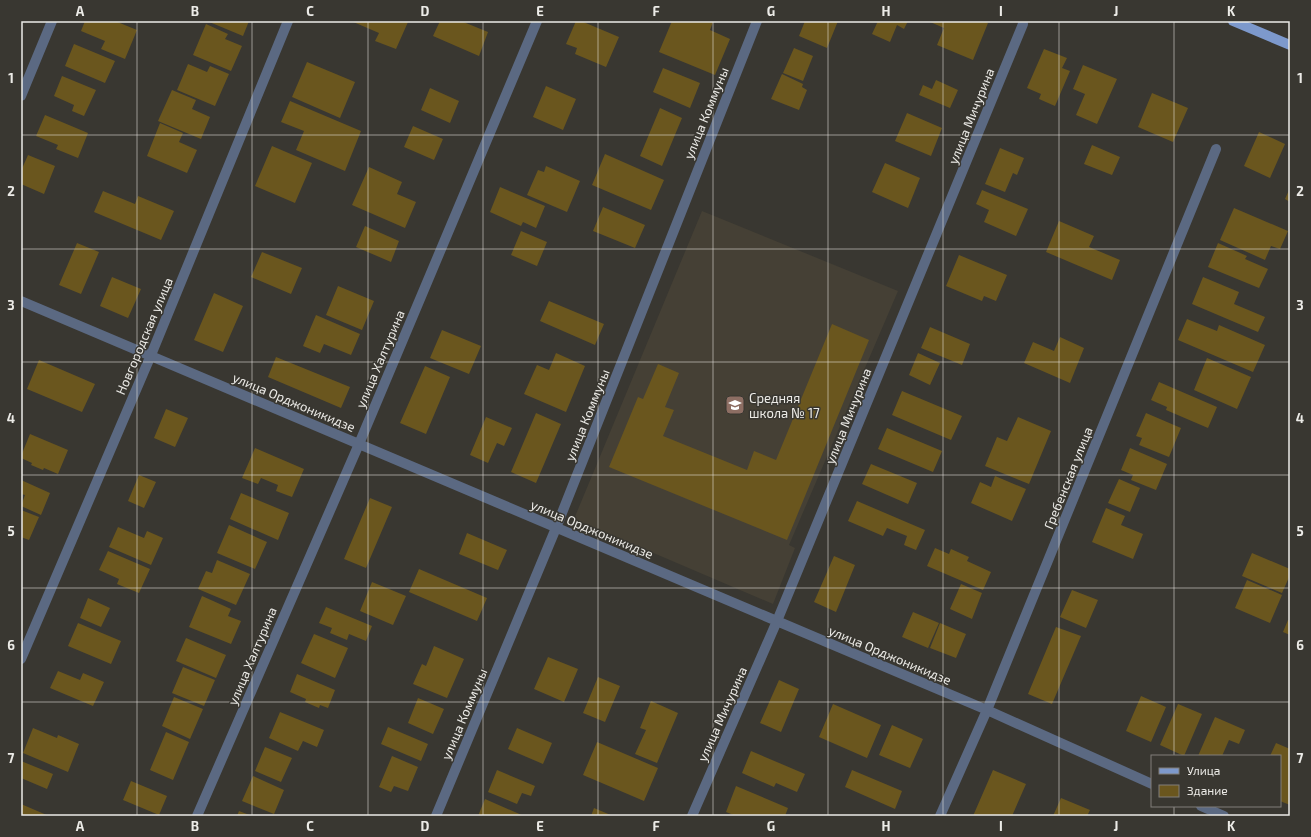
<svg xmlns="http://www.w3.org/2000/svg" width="1311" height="837" font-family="'Exo 2',sans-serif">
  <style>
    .built { fill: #454035 }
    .building { fill: #6a561e }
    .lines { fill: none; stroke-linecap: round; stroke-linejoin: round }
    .street { stroke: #5b6982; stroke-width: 10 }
    .primary { stroke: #7d99cc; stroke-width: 10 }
    .grid { fill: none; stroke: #ecebe7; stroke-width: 1; stroke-opacity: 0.55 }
    .labels { text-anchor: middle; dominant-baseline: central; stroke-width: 3; stroke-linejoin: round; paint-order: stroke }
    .street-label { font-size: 13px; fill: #ecebe7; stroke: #393731 }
    .poi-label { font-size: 13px; fill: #ecebe7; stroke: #393731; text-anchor: start }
    .neatline { fill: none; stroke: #ecebe7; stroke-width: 1.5 }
    .grid-label { font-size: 13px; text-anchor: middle; font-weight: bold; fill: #ecebe7 }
  </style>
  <rect width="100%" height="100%" fill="#393731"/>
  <path class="built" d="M 702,211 L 898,291 L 789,545 L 795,548 L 773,604 L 574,519 Z"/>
  <path class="building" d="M 85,21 L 115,21 L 137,30 L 125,59 L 101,49 L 105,41 L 81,31 Z
    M 207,21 L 249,21 L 243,36 Z
    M 351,21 L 405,21 L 408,22 L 396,49 L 375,41 L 379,33 Z
    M 440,21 L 461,21 L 488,32 L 479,56 L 433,36 Z
    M 576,21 L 581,21 L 619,37 L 606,67 L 575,54 L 577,48 L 566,44 Z
    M 672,21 L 710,21 L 713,22 L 710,30 L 730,39 L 715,75 L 659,52 Z
    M 805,21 L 838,21 L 827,48 L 799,36 Z
    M 878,21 L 908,21 L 904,29 L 897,25 L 890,42 L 872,34 Z
    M 928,21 L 984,21 L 988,23 L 973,60 L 937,45 L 944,28 Z
    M 206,24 L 228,34 L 225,39 L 242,46 L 231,71 L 193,55 Z
    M 74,44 L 115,61 L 105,83 L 65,66 Z
    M 794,48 L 813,56 L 803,81 L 783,73 Z
    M 1044,49 L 1067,58 L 1062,68 L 1070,71 L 1055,106 L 1039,99 L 1041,94 L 1027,88 Z
    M 307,62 L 355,82 L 340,118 L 292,97 Z
    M 188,64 L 207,72 L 210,66 L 229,74 L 215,106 L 177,90 Z
    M 1083,65 L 1117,79 L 1097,124 L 1076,115 L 1085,94 L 1073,89 Z
    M 663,68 L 700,83 L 690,108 L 653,92 Z
    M 782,74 L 803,84 L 802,87 L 807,90 L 799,110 L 771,99 Z
    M 62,76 L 96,90 L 84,116 L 72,111 L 74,105 L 54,96 Z
    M 936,80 L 958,90 L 950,108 L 919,95 L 923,85 L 932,89 Z
    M 546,86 L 576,99 L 563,130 L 533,117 Z
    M 430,88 L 459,101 L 450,123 L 421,110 Z
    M 172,90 L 196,100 L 192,109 L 210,117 L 201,139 L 158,121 Z
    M 1152,93 L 1188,108 L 1173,142 L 1138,127 Z
    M 290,101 L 361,131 L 345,171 L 296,150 L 304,131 L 281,122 Z
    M 660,108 L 682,118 L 662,166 L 640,156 Z
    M 907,113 L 942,128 L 931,156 L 895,141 Z
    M 45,115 L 88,133 L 78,158 L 56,149 L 58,145 L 36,136 Z
    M 160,123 L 183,133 L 179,142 L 197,150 L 187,173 L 147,156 Z
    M 413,126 L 443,139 L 434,160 L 404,147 Z
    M 1259,132 L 1285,144 L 1270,178 L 1244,166 Z
    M 1092,145 L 1120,157 L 1112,175 L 1084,164 Z
    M 272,146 L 312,163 L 295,203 L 255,186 Z
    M 1000,148 L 1024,158 L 1017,175 L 1013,173 L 1005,192 L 985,184 Z
    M 605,154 L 664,180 L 651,210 L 592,185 Z
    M 28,155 L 55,166 L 44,194 L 21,184 L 21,171 Z
    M 885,163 L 920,178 L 908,208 L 872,192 Z
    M 546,166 L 580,181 L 567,212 L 527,195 L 538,170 L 544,172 Z
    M 369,167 L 402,182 L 397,194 L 416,202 L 405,228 L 352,205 Z
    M 500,187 L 545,206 L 536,228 L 523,222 L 521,226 L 490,212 Z
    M 1290,188 L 1290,202 L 1285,199 Z
    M 982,190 L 1028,209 L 1016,236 L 984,222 L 989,210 L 976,204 Z
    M 103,191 L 135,204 L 138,196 L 174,211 L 161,240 L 94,212 Z
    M 603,207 L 645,225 L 635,248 L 593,231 Z
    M 1234,208 L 1288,231 L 1280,249 L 1271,246 L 1265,260 L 1220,240 Z
    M 1059,221 L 1094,236 L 1089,247 L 1120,260 L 1112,280 L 1046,252 Z
    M 365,226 L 399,241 L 391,262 L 356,247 Z
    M 521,231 L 547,242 L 537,266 L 511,255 Z
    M 77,243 L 99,252 L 81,294 L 59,285 Z
    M 1218,243 L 1247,256 L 1245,259 L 1268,269 L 1259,288 L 1208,267 Z
    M 262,252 L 302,268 L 291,294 L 251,277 Z
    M 959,255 L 1007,275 L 996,301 L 984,296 L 982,301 L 946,286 Z
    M 112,277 L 141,289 L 128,318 L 100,306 Z
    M 1203,277 L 1239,292 L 1234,304 L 1265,317 L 1258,332 L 1192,304 Z
    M 338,286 L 374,301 L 362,330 L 326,315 Z
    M 214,293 L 243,306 L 223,352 L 194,340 Z
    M 549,301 L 604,324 L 595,345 L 540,321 Z
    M 316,315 L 360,334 L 351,355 L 324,344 L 320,353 L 303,346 Z
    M 1187,319 L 1217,331 L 1219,325 L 1265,345 L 1253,372 L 1178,340 Z
    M 832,324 L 869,340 L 787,540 L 609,467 L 638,397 L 643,399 L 658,364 L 679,373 L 665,407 L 674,410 L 663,436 L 747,470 L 754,451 L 776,460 Z
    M 930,327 L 970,344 L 962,365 L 921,348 Z
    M 442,330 L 481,346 L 469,374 L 430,358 Z
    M 1060,337 L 1084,348 L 1070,383 L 1024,363 L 1033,342 L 1054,351 Z
    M 556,353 L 585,366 L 566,412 L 524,394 L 537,365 L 549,370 Z
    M 918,353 L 940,363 L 930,385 L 909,375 Z
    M 276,357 L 350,387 L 341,408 L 268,377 Z
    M 1207,358 L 1251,377 L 1237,409 L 1194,390 Z
    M 39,360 L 95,384 L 82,412 L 27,389 Z
    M 425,366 L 450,377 L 426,434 L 400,423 Z
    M 1159,382 L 1217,407 L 1208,428 L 1166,410 L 1167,407 L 1151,400 Z
    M 902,391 L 962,416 L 951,440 L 892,415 Z
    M 166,409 L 188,418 L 175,447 L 154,438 Z
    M 536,413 L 561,424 L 536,483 L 511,472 Z
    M 1146,413 L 1181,428 L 1169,457 L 1139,445 L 1142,438 L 1136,436 Z
    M 486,417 L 512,428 L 504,446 L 497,443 L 488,463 L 470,455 Z
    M 1018,417 L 1051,431 L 1029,484 L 985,466 L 997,437 L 1007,441 Z
    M 887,428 L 942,451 L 933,472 L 878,449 Z
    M 30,434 L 68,450 L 58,474 L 44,468 L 43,470 L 31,465 L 32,463 L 21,458 L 21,456 Z
    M 255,448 L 304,469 L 292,497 L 276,491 L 278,485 L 261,478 L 258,484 L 242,478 Z
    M 1130,448 L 1167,464 L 1156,490 L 1131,480 L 1133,475 L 1121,470 Z
    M 871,464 L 917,483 L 908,504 L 862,484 Z
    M 139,475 L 156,482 L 144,508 L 128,501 Z
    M 995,476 L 1026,489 L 1012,521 L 971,503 L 980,482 L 991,487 Z
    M 1119,479 L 1140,488 L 1130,512 L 1108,503 Z
    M 21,480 L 50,493 L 41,515 L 21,506 L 25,495 L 21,494 Z
    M 241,493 L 289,513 L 278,540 L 230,519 Z
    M 370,498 L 392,507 L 366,568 L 344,559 Z
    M 857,501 L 925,530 L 916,550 L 904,545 L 907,536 L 887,528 L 883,536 L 848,521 Z
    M 1106,508 L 1125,516 L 1121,525 L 1143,534 L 1133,559 L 1092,542 Z
    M 21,510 L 39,517 L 29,540 L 21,537 Z
    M 229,525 L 267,542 L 255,569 L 217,553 Z
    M 118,527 L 144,538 L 147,531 L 163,538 L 151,565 L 109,547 Z
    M 467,533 L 507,550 L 498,570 L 459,554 Z
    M 935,548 L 949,554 L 951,549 L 969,557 L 967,561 L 991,572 L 983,590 L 927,566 Z
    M 108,551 L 150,569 L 139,593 L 117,584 L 119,579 L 99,570 Z
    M 1252,553 L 1290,569 L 1290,575 L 1282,593 L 1242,576 Z
    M 834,556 L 855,565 L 836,612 L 814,602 Z
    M 217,560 L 250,574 L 236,605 L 198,589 L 206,571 L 212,573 Z
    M 419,569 L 487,598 L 477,621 L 409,592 Z
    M 1247,580 L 1282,595 L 1270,623 L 1235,608 Z
    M 372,582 L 406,596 L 393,625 L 360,611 Z
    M 961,584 L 982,593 L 972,619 L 950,609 Z
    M 1072,590 L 1098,600 L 1086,628 L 1060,617 Z
    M 202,596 L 231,609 L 228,616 L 241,621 L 231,644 L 189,627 Z
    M 88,598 L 110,608 L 101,627 L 80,618 Z
    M 326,607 L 372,626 L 366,641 L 349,634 L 347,640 L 330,633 L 332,628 L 319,623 Z
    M 913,612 L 939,623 L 928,648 L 902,637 Z
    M 1288,620 L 1290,620 L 1290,635 L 1283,632 Z
    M 78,623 L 121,641 L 111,664 L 68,646 Z
    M 940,623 L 966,634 L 956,658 L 930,648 Z
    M 1056,627 L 1081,636 L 1052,704 L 1028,694 Z
    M 314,634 L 348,648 L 335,678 L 301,663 Z
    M 186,638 L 226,655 L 216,678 L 176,661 Z
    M 434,646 L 464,659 L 447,698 L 413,684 L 422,664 L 426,666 Z
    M 548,657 L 578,669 L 564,702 L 534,689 Z
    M 183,667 L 215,680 L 204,706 L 172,693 Z
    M 58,671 L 80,680 L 83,673 L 104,682 L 93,706 L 50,688 Z
    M 297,674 L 335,690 L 328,708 L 320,705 L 319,708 L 305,702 L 306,699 L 290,692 Z
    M 598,677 L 620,686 L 605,722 L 583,713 Z
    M 779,680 L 799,689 L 781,732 L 760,723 Z
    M 1141,696 L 1166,707 L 1151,742 L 1126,731 Z
    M 174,697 L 203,709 L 190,739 L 162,726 Z
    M 418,698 L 444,709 L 433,734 L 408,723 Z
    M 651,701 L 678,713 L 657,763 L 635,754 L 646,730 L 640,728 Z
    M 833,704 L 881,725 L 867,758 L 819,737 Z
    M 1178,704 L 1202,714 L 1184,756 L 1160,745 Z
    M 280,712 L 324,730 L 317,747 L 303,741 L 298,751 L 269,738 Z
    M 1215,717 L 1245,730 L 1239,744 L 1229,740 L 1222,756 L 1198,756 Z
    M 892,725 L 923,739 L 910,768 L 879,755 Z
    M 388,727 L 428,744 L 421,761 L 381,744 Z
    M 33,728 L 57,738 L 58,735 L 79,744 L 68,772 L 23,753 Z
    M 517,728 L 552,743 L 543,764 L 508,749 Z
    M 166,732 L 189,742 L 173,780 L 150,770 Z
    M 597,742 L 658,768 L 644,801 L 583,775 Z
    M 1276,743 L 1290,749 L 1290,805 L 1280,801 L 1280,756 L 1270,756 Z
    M 265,747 L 292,758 L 281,782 L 255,771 Z
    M 751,751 L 805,774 L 797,792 L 776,783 L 774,787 L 742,773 Z
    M 392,756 L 418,767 L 408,791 L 394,786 L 391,792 L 379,787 Z
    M 21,761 L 53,774 L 47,789 L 21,778 Z
    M 497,770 L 535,786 L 531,796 L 522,793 L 517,804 L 488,792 Z
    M 852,770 L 902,791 L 895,809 L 845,787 Z
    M 993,770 L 1026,784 L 1012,816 L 973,816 Z
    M 253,776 L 284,790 L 274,814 L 242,801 Z
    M 131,781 L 167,796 L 159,815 L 123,800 Z
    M 736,786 L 788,808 L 785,816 L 736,816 L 726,812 Z
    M 1061,798 L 1090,810 L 1087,816 L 1053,816 Z
    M 485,799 L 524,816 L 478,816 Z
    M 21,804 L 49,816 L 21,816 Z
    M 594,808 L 613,816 L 591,816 Z
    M 239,811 L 252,816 L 237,816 Z"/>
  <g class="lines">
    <path class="street" d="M 21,96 L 52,21
      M 21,301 L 987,710 L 1152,784
      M 21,659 L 151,355 L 288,21
      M 1201,806 L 1224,816
      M 197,816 L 359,444 L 537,21
      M 436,816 L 556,528 L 757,21
      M 692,816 L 777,621 L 1023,24
      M 940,816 L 987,710 L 1216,149"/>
    <path class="primary" d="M 1233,21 L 1290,45"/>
  </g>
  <path class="grid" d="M 137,21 L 137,816M 252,21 L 252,816M 368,21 L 368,816M 483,21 L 483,816M 598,21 L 598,816M 713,21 L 713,816M 828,21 L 828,816M 943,21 L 943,816M 1059,21 L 1059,816M 1174,21 L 1174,756M 21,135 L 1290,135M 21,249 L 1290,249M 21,362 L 1290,362M 21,475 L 1290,475M 21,588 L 1290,588M 21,702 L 1290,702M 1174,806 L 1174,816"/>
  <defs>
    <g id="school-square" transform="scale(1)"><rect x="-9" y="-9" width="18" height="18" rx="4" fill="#8d6e63" stroke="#393731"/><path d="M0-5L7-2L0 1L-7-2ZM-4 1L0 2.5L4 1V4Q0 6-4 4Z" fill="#fff"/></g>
  </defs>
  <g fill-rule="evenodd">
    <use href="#school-square" x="735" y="405"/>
  </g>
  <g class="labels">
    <g class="street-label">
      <text transform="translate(706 113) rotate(-68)">улица Коммуны</text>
      <text transform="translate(971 116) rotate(-68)">улица Мичурина</text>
      <text transform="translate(144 336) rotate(-67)">Новгородская улица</text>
      <text transform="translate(380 359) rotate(-67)">улица Халтурина</text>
      <text transform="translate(294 402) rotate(23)">улица Орджоникидзе</text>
      <text transform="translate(587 415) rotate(-68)">улица Коммуны</text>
      <text transform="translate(848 416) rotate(-68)">улица Мичурина</text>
      <text transform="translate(1068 478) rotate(-68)">Гребенская улица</text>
      <text transform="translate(592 529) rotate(23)">улица Орджоникидзе</text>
      <text transform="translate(890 655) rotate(23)">улица Орджоникидзе</text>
      <text transform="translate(252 656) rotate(-67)">улица Халтурина</text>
      <text transform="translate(464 714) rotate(-67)">улица Коммуны</text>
      <text transform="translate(722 714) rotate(-66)">улица Мичурина</text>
    </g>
    <g class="poi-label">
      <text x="749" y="398">Средняя<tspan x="749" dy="15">школа № 17</tspan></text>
    </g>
  </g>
  <rect width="1311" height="837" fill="none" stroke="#393731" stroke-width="44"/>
  <rect x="1151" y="755" width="130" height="52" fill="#393731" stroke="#817f7a"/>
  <rect x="1159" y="768" width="20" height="6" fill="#7d99cc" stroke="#817f7a"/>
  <text x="1187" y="775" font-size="12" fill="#ecebe7">Улица</text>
  <rect x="1159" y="785" width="20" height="12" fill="#6a561e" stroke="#817f7a"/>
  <text x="1187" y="795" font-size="12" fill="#ecebe7">Здание</text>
  <rect x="22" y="22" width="1267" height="793" class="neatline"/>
  <g class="grid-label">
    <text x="80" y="16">A</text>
    <text x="195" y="16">B</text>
    <text x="310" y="16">C</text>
    <text x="425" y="16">D</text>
    <text x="540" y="16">E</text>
    <text x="656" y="16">F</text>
    <text x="771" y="16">G</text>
    <text x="886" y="16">H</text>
    <text x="1001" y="16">I</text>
    <text x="1116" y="16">J</text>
    <text x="1231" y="16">K</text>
    <text x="11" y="83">1</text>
    <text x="1300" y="83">1</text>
    <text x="11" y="196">2</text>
    <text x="1300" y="196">2</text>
    <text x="11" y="310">3</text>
    <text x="1300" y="310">3</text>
    <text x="11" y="423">4</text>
    <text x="1300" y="423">4</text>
    <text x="11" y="536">5</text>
    <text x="1300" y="536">5</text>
    <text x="11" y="650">6</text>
    <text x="1300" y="650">6</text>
    <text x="11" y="763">7</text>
    <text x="1300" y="763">7</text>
    <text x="80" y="831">A</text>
    <text x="195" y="831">B</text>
    <text x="310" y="831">C</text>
    <text x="425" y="831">D</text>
    <text x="540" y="831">E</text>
    <text x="656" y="831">F</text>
    <text x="771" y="831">G</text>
    <text x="886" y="831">H</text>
    <text x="1001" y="831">I</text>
    <text x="1116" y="831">J</text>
    <text x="1231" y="831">K</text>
  </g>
</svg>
